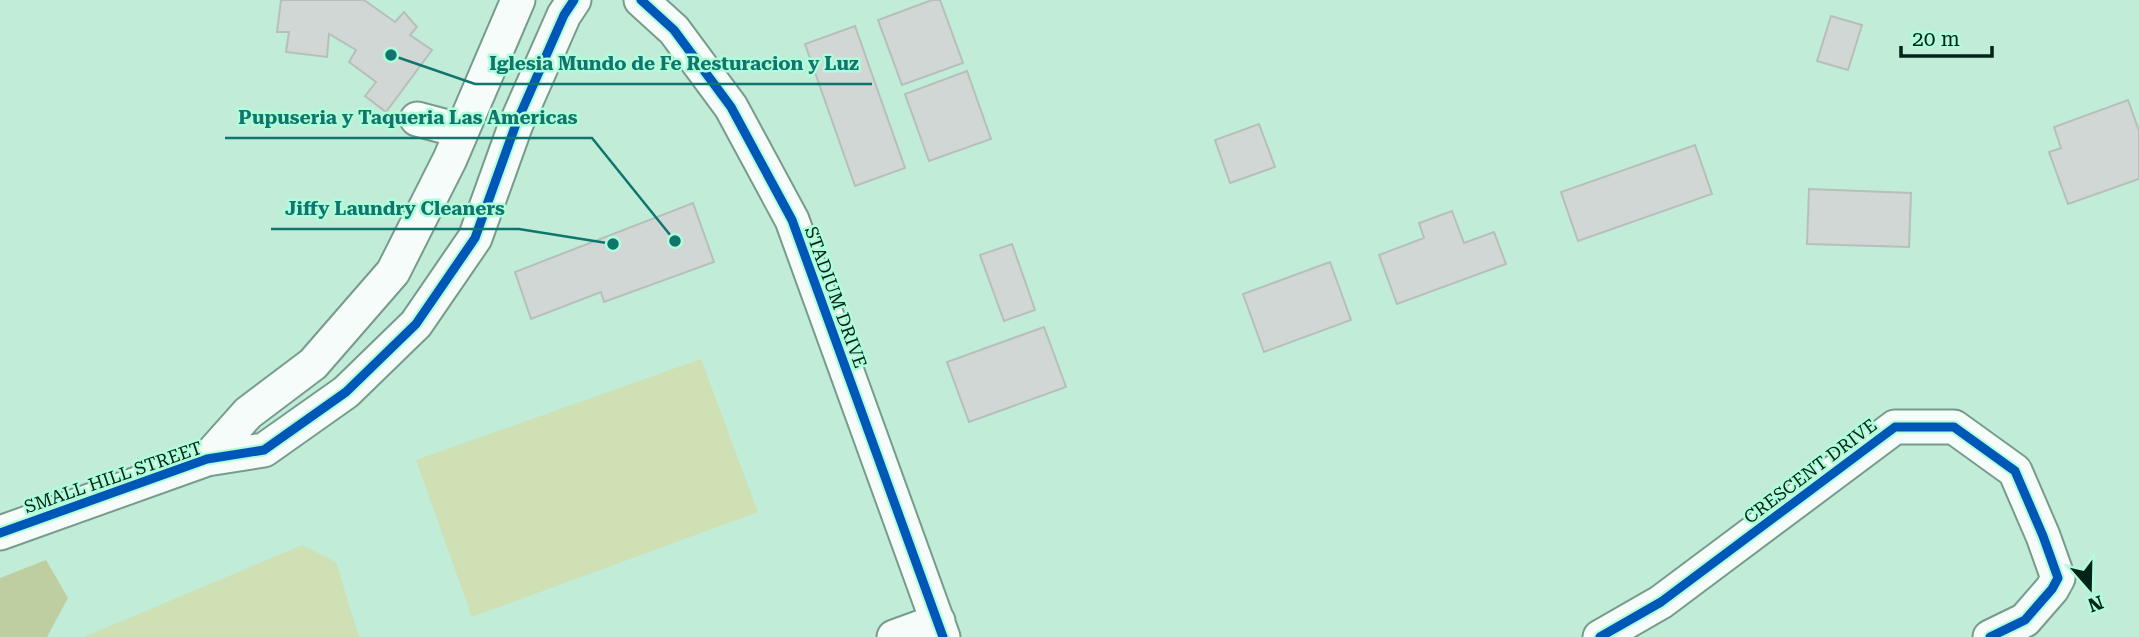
<svg xmlns="http://www.w3.org/2000/svg" width="2139" height="637" font-family="'Roboto Serif',serif">
  <style>
    .green { fill: #cfe0b5 }
    .forest { fill: #becea0 }
    .building { fill: #d0d7d5; stroke: #b7bfbd; stroke-width: 2 }
    .lines { fill: none; stroke-linecap: round; stroke-linejoin: round }
    .minor-casing { stroke: #779b8c; stroke-width: 37 }
    .minor { stroke: #f6fcf9; stroke-width: 33 }
    .cycleway-casing { stroke: #affdd9; stroke-width: 13 }
    .cycleway { stroke: #0057b8; stroke-width: 9 }
    .labels { text-anchor: middle; dominant-baseline: central; stroke-width: 5; stroke-linejoin: round; paint-order: stroke }
    .street-label { font-size: 18px; fill: #022317; stroke: #affdd9 }
    .leader { fill: none; stroke: #0f766e; stroke-width: 2.5 }
    .callout-dot { fill: #0f766e; stroke: #affdd9; stroke-width: 2.5 }
    .callout-label { font-size: 19px; text-anchor: middle; font-weight: bold; fill: #0f766e; stroke: #affdd9; stroke-width: 5; stroke-linejoin: round; paint-order: stroke }
  </style>
  <rect width="100%" height="100%" fill="#c0ecd8"/>
  <path class="green" d="M 701,359 L 758,512 L 472,617 L 416,460 Z
    M 302,545 L 336,562 L 359,637 L 84,637 Z"/>
  <path class="forest" d="M 46,560 L 68,598 L 47,637 L 0,637 L 0,578 Z"/>
  <path class="building" d="M 281,0 L 364,0 L 395,22 L 404,12 L 417,27 L 410,35 L 432,50 L 386,112 L 365,96 L 376,82 L 349,62 L 356,50 L 329,34 L 327,57 L 286,52 L 289,32 L 277,32 Z
    M 932,0 L 940,0 L 963,63 L 902,85 L 878,20 Z
    M 1831,16 L 1862,25 L 1848,70 L 1817,61 Z
    M 855,26 L 905,168 L 855,186 L 805,44 Z
    M 967,71 L 991,139 L 929,161 L 905,94 Z
    M 2128,100 L 2139,131 L 2139,179 L 2068,204 L 2049,152 L 2061,148 L 2054,127 Z
    M 1259,124 L 1275,167 L 1230,183 L 1215,140 Z
    M 1695,145 L 1712,194 L 1578,241 L 1561,192 Z
    M 1809,189 L 1911,193 L 1909,247 L 1807,244 Z
    M 693,203 L 714,262 L 604,302 L 601,292 L 531,319 L 515,272 Z
    M 1452,211 L 1464,243 L 1494,232 L 1506,264 L 1397,304 L 1379,255 L 1424,238 L 1419,223 Z
    M 1012,244 L 1035,310 L 1004,321 L 980,255 Z
    M 1330,262 L 1351,320 L 1264,352 L 1243,294 Z
    M 1044,327 L 1066,387 L 969,422 L 947,362 Z"/>
  <g class="lines">
    <g class="minor-casing">
      <path id="minor" d="M 641,0 L 674,30 L 731,107 L 792,220 L 943,637
        M 417,119 L 462,131
        M 207,459 L 248,413 L 313,364 L 393,272 L 450,159 L 518,0
        M 0,533 L 207,459 L 264,450 L 346,392 L 416,324 L 475,238 L 516,124 L 564,15 L 574,0
        M 894,637 L 938,621
        M 1600,637 L 1661,602 L 1895,427 L 1954,427 L 2015,471 L 2043,536 L 2058,578 L 2052,589 L 2025,620 L 1990,637"/>
    </g>
    <use href="#minor" class="minor"/>
    <g class="cycleway-casing">
      <path id="cycleway" d="M 641,0 L 674,30 L 731,107 L 792,220 L 943,637
        M 0,533 L 207,459 L 264,450 L 346,392 L 416,324 L 475,238 L 516,124 L 564,15 L 574,0
        M 1600,637 L 1661,602 L 1895,427 L 1954,427 L 2015,471 L 2043,536 L 2058,578 L 2052,589 L 2025,620 L 1990,637"/>
    </g>
    <use href="#cycleway" class="cycleway"/>
  </g>
  <g class="labels">
    <g class="street-label">
      <text transform="translate(836 297) rotate(70)">STADIUM DRIVE</text>
      <text transform="translate(1810 471) rotate(-37)">CRESCENT DRIVE</text>
      <text transform="translate(113 477) rotate(-19)">SMALL HILL STREET</text>
    </g>
  </g>
  <path class="leader" d="M391 55L475 84H872M675 241L592 138H225M613 244L519 229H271"/>
  <g class="callout-dot">
    <circle cx="391" cy="55" r="7"/>
    <circle cx="675" cy="241" r="7"/>
    <circle cx="613" cy="244" r="7"/>
  </g>
  <g class="callout-label">
    <text x="674" y="70">Iglesia Mundo de Fe Resturacion y Luz</text>
    <text x="408" y="124">Pupuseria y Taqueria Las Americas</text>
    <text x="395" y="215">Jiffy Laundry Cleaners</text>
  </g>
  <g transform="translate(2090 588) rotate(160)" stroke="#affdd9" stroke-width="5" paint-order="stroke">
  <path d="M0-5L12 26L0 18L-12 26Z" fill="#022317"/>
  <text y="-10" font-size="19" font-weight="bold" text-anchor="middle" fill="#022317">N</text>
  </g>
  <path d="M1901 46v10h91v-10" fill="none" stroke="#022317" stroke-width="3.5"/>
  <text x="1912" y="46" font-size="21" fill="#022317" stroke="#affdd9" stroke-width="5" paint-order="stroke">20 m</text>
</svg>
